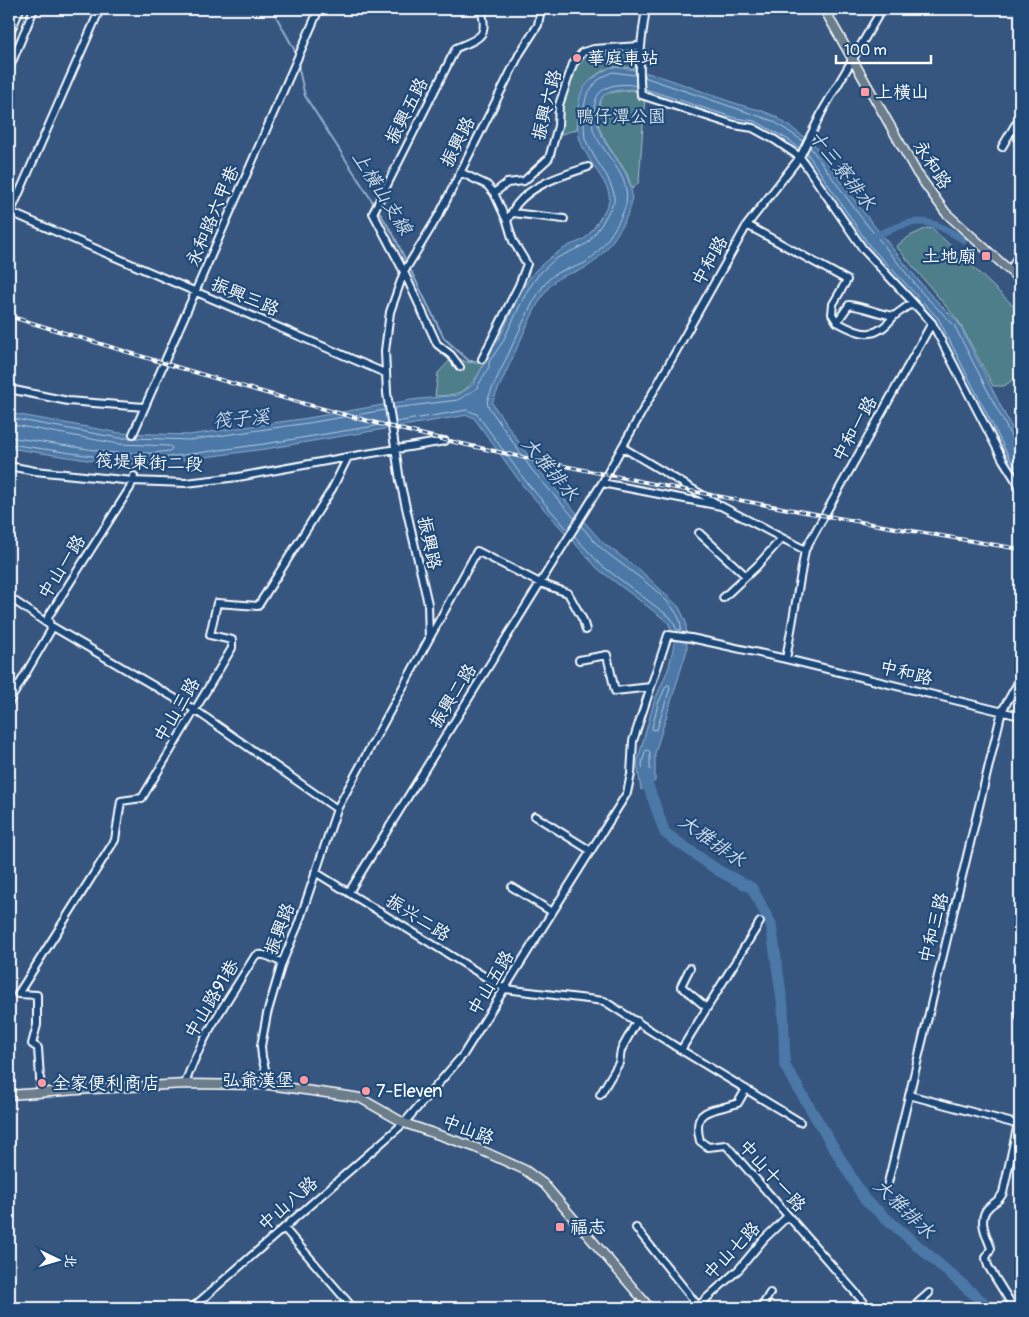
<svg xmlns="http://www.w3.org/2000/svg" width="1029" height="1317" font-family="Pangolin,'LXGW WenKai TC',sans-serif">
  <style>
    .green { fill: #4d7e8a; stroke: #a6bec4 }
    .water { fill: #4c78a7; stroke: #94aeca }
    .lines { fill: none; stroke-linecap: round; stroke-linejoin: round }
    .shore { stroke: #b7c9dc; stroke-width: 1 }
    .stream { stroke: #94aeca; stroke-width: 2 }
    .canal { stroke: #4c78a7; stroke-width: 7 }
    .river { stroke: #4c78a7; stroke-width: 11 }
    .minor-casing { stroke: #fff; stroke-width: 10 }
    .major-casing { stroke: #fff; stroke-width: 11 }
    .minor { stroke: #1f4a7a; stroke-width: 6 }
    .major { stroke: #6c7d8b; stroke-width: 8 }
    .rail-casing { stroke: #fff; stroke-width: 4 }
    .rail { stroke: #1f4a7a; stroke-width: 2; stroke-dasharray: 5.5; stroke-linecap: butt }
    .poi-dot { fill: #ff9aa2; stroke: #1f4a7a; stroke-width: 2 }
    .labels { text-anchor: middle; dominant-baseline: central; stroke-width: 4.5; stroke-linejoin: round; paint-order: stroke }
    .poi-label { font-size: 18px; fill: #fff; stroke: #1f4a7a; text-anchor: start }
    .street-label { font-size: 18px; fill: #fff; stroke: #1f4a7a }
    .park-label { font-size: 18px; fill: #d2dfe2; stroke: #1f4a7a }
    .water-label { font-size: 19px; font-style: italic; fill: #d2dde9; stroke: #1f4a7a }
  </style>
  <rect width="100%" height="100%" fill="#365680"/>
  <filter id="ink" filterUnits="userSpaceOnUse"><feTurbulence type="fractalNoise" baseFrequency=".02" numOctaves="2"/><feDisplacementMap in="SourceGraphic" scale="10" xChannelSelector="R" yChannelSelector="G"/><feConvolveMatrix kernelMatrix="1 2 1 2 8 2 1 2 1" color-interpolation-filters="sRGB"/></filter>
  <g filter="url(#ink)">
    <path class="green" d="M 639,46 L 638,70 C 619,64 603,66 590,81 L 607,93 L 631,90 L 637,92 L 637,94 L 645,97 L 639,182 L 632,189 C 630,184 629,179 627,174 C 614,150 585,126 603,96 L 588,84 C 577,96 578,113 577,129 L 556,136 L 560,113 L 573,65 L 583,52 Z
      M 927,228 L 933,229 L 1020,312 L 1020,375 L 1004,386 L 993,386 L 959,322 L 896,246 L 910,236 Z
      M 454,356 L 466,362 L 484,364 C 472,388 463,396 435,396 L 438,373 Z"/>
    <path class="water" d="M 611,67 C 663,70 710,99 760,110 L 775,116 L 814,144 L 864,213 L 927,291 L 958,322 L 1020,444 L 1020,480 L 1005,459 L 934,321 L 865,248 L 787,145 L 734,122 L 631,89 C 620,90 611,90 602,97 C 598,106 595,121 599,130 C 609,156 637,175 631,205 C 627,223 602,260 585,268 C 571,275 560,273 549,287 C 537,302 530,320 522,337 C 512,359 502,381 492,403 L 536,467 L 603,543 L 640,570 L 679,607 L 686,622 L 687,650 L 655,753 L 655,781 L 641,790 L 637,763 L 654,702 L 669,667 L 675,639 L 668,622 L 598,569 L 523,486 L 474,418 L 468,415 L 265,449 L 153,464 L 113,464 L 9,448 L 9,413 L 120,433 L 189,435 L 308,418 L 411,400 L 458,395 L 473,385 L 484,364 L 482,361 C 508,336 512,296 536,270 C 546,260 557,252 570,245 C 574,243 580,242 584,239 C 591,234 606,210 609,201 C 612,189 596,171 590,160 C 587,154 582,147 580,140 C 576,128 577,102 582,91 C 588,80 600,73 611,67 Z"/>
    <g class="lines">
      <path class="shore" d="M 644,77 L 773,121 L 803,141
        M 645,89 L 735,118 L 755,121 L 789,140 L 799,148
        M 810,147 L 860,216 L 923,294 L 954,325 L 1014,442 L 1020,445
        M 807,153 L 869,245 L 938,318 L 1009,457 L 1020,472
        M 394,408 L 458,400 L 476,389 L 489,367 L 489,362 L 502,343 L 527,291 L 539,274 L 555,259 L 588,243 L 601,225 L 614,202 L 614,193 L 607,176 L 595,158 L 585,139 L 583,111 L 587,94 L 598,80 L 612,72 L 635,75
        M 9,418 L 119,438 L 133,438
        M 396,422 L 467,410 L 477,414 L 527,483 L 568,530
        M 9,424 L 119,444 L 170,446 L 172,448 L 170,451 L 152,453 L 114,453 L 9,437
        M 134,438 L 190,440 L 308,423 L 385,410
        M 9,444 L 113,459 L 153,459 L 264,444 L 387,424
        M 575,519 L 532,470 L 488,406 L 487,401 C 494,383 504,364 512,346 C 522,326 530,304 544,285 C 557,268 566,271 583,264 C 598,257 623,220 626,203 C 631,176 604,155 594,132 C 591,125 593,116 594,109 C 595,101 596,95 603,90 C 611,84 627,83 636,86
        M 574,536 L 601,565 L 671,618 L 677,630 L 681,630 C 685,602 617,564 599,546 C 592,540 587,532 581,526
        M 669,685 L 670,688 L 657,729 L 653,730 L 652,728 L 658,704 L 666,686 Z
        M 648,750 L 650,752 L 650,778 L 647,780 L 644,779 L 642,764 L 645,752 Z"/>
      <path class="stream" d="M 272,9 L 294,49 L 296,56
        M 298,65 L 305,96 L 374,204
        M 377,208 L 394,236 L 407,263
        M 409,267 L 444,338 L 469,361 L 481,361"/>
      <path class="canal" d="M 872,237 C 916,219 922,214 964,240"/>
      <path class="river" d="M 646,773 L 645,777 L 665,833 L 719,871 L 752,888 L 771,924 L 783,1007 L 785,1066 L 865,1200 L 985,1304 L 988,1308"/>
      <g class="minor-casing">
        <path id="minor" d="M 646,9 C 641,40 638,64 641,95 L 734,125 L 753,128 L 775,140 L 800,157 L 863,249 L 932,323 L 1003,460 L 1020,487
          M 9,35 L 20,9
          M 9,69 L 34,9
          M 1002,147 L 1015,125 L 1020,120
          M 460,172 L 487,185 L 494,193 L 507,221 L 513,241 L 527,264 L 519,285 L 482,359
          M 494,193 L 507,183 L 524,181 L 549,158 L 558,126 L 559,105 L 573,64 L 583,52 L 594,49 L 640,46
          M 10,212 L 385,373
          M 513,213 L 564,219
          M 9,216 L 100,9
          M 507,221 C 510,216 513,209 517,204 C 534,183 564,175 588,167
          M 747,225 L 847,280 L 833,304 L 832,314 L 837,322 L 849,305 C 865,307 879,314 894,316 L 909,305 L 916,306
          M 1010,271 L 1020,252
          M 837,322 C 862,336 876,340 894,316
          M 460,367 L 451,355 L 437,344 L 404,272 L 373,213 L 456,48 C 480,38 489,37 481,9
          M 9,389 L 68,401 L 144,407
          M 133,434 L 319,9
          M 622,447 L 716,503
          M 9,466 L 35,471 L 133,481 L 186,483 L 238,477 L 348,457
          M 602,483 L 721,506 L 805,550
          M 699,533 L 746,576
          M 9,597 L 48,624 L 195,710 L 337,809
          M 723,598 L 757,566 L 782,538
          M 429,639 L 477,551 L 540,583 L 568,593 L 583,620 L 586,630
          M 786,659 L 805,550 L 932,323
          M 579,660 L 607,655 L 615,691 L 651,687
          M 9,702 L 51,630 L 48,617 L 130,488 L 134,476
          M 535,816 L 591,851
          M 315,872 L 505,989 L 604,1001 L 681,1050 L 800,1122
          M 512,887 L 552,912
          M 349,892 L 602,483 L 747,225 L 800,157 L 823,110 L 882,9
          M 690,968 L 681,986 L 707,1008
          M 1020,1016 L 1020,1018
          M 681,1050 L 760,922
          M 185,1084 C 200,1038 230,997 255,956 C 264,952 274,959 282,963
          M 269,1085 L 262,1057 L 261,1046 L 267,1014 L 282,963 L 298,925 L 337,809 L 429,639 L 428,604 L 400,481 L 387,393 L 385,351 L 390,312 L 404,272 L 440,213 L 520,53 L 538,25 L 541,9
          M 746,1089 L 738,1103 C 713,1112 691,1106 700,1141 L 708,1147 L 726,1145 L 869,1308
          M 41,1093 L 38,1048 L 32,1044 L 37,1025 L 37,995 L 18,994 L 115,840 L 121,801 L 142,798 L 232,648 L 232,640 L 210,635 L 217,603 L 258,606 L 332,489 L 348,457 L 445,441
          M 600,1095 L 619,1063 L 621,1050 L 637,1021
          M 909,1095 L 1020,1125
          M 887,1187 L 1002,711 L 1020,679
          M 284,1228 L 353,1308
          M 636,1228 L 699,1307
          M 698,1306 L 739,1269 L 764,1239 L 788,1216
          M 192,1308 L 404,1123 L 463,1055 L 627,793 L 631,774 L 633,741 L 668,635 L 691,638 L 786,659 L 1020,716
          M 761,1308 L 770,1293
          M 912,1308 L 929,1293
          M 1014,1308 L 988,1266 L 986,1258 L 991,1248 C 986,1235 977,1218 989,1207 C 995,1201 999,1202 1003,1193 L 1020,1114"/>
      </g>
      <g class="major-casing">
        <path id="major" d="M 824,9 L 917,173 L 946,213 L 1020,280
          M 9,1095 L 92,1089 L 185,1084 L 269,1085 L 348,1096 L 360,1098 L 404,1123 L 474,1147 L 525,1170 L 544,1184 L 650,1308"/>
      </g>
      <use href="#minor" class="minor"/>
      <use href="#major" class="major"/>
      <g class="rail-casing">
        <path id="rail" d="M 9,316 C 164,363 318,412 476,447 C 657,487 838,519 1020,549"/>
      </g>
      <use href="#rail" class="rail"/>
    </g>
  </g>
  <g class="poi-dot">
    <circle cx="577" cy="58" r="5"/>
    <rect x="860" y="87" width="10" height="10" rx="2.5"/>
    <rect x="981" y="251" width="10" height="10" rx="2.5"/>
    <circle cx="304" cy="1080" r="5"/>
    <circle cx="42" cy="1083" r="5"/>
    <circle cx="366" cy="1091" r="5"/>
    <rect x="555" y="1222" width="10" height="10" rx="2.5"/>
  </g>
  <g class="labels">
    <g class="poi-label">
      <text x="587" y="58">華庭車站</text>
      <text x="875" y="92">上橫山</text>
      <text x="976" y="256" text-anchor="end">土地廟</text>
      <text x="294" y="1080" text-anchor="end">弘爺漢堡</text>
      <text x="52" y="1083">全家便利商店</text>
      <text x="376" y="1091">7-Eleven</text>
      <text x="570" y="1227">福志</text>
    </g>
    <g class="street-label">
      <text transform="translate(547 105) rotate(-76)">振興六路</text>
      <text transform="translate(407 111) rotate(-63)">振興五路</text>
      <text transform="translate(458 142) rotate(-63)">振興路</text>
      <text transform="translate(932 165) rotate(57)">永和路</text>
      <text transform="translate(213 216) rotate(-67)">永和路六甲巷</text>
      <text transform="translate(710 261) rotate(-61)">中和路</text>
      <text transform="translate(245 297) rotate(23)">振興三路</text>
      <text transform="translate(855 429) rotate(-61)">中和一路</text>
      <text transform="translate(149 463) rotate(2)">筏堤東街二段</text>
      <text transform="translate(429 543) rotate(78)">振興路</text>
      <text transform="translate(62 567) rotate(-58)">中山一路</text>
      <text transform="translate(906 673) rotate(14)">中和路</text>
      <text transform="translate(453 696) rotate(-58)">振興二路</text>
      <text transform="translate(177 710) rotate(-59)">中山三路</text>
      <text transform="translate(418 918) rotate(32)">振兴二路</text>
      <text transform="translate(934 928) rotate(-76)">中和三路</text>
      <text transform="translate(280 929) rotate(-69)">振興路</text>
      <text transform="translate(491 983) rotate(-59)">中山五路</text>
      <text transform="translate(212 999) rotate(-59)">中山路91巷</text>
      <text transform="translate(468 1130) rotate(21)">中山路</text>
      <text transform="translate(772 1176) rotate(48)">中山十一路</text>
      <text transform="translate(288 1204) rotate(-41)">中山八路</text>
      <text transform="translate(732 1251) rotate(-46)">中山七路</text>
    </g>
    <g class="park-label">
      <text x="621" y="116">鴨仔潭公園</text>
    </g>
    <g class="water-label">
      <text transform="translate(842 170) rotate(52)">十三寮排水</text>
      <text transform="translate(382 193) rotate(58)">上橫山支線</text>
      <text transform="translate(241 419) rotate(-5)">筏子溪</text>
      <text transform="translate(550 469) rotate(50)">大雅排水</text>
      <text transform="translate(712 841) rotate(35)">大雅排水</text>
      <text transform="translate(904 1209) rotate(44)">大雅排水</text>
    </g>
  </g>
  <rect width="1029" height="1317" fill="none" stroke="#1f4a7a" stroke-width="30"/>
  <rect x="15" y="15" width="999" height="1287" fill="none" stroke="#fff" stroke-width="2" filter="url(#ink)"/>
  <g transform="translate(58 1260) rotate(95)" stroke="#1f4a7a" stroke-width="4" paint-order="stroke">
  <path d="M0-4L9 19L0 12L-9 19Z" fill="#ffffff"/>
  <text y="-8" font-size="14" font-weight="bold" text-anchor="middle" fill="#ffffff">北</text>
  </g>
  <path d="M836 55v8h95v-8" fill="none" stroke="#ffffff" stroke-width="2.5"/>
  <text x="844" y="55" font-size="15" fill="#ffffff" stroke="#1f4a7a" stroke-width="4" paint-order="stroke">100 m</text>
</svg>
